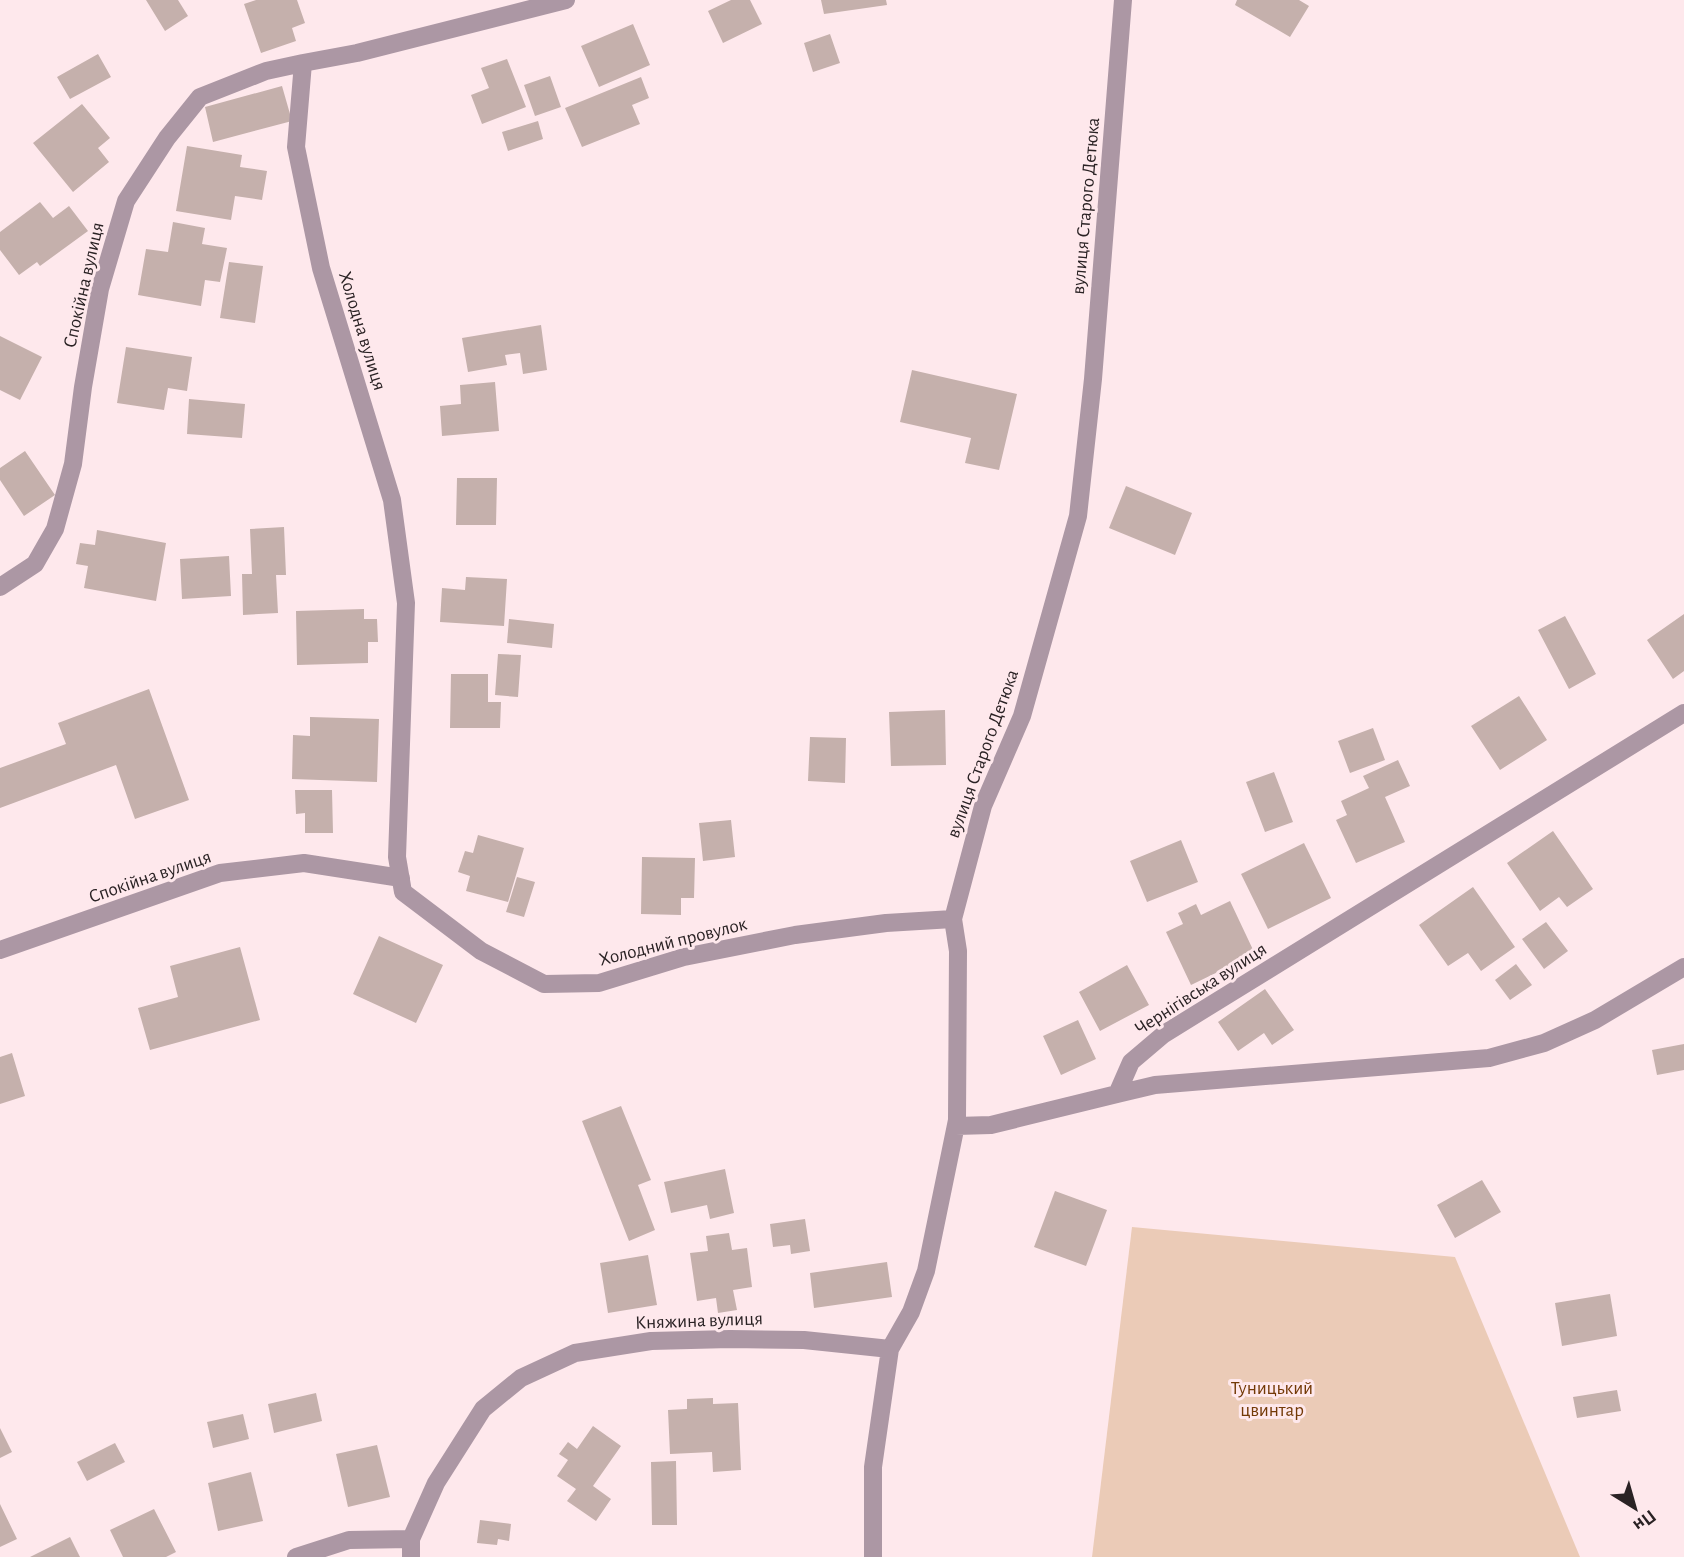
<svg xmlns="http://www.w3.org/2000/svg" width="1684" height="1557" font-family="'Alegreya Sans',sans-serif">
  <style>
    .green { fill: #ebcbb7 }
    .building { fill: #c5b0ac }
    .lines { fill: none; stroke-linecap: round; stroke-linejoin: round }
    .minor { stroke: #ac97a4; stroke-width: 18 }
    .labels { text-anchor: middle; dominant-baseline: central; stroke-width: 6; stroke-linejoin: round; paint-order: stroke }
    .street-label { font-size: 19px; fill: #2a2224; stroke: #fee8ec }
    .park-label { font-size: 19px; fill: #733906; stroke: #fee8ec }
  </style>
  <rect width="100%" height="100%" fill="#fee8ec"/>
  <path class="green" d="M 1132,1227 L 1455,1257 L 1580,1557 L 1092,1557 Z"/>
  <path class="building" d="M 146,0 L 178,0 L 188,16 L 165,31 Z
    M 256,0 L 297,0 L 305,23 L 292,28 L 296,41 L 261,53 L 244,4 Z
    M 731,0 L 750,0 L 762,24 L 723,43 L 708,11 Z
    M 821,0 L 886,0 L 887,5 L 824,14 Z
    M 1237,0 L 1299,0 L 1309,6 L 1290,37 L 1235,5 Z
    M 633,24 L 650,65 L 599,87 L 581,46 Z
    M 830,34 L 840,63 L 813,72 L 804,43 Z
    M 98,54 L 111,77 L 70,99 L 57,77 Z
    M 507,59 L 526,107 L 482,124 L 471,95 L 489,88 L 481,68 Z
    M 550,76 L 561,107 L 535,116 L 524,85 Z
    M 641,77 L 649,98 L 632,105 L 640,124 L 582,147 L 565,108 Z
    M 282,86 L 292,121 L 213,142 L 205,107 Z
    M 82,104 L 110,138 L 98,148 L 109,162 L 73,192 L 33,143 Z
    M 538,121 L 543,139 L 508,151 L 502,132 Z
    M 187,146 L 242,155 L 240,167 L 267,171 L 262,200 L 235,196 L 231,220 L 176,211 Z
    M 40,202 L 53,218 L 69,206 L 88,231 L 40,266 L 37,262 L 19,275 L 0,250 L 0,232 Z
    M 173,222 L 205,228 L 202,244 L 227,248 L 220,282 L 205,280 L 201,306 L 138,295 L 146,249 L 168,252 Z
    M 229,262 L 263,266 L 255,323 L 220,318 Z
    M 541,325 L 547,370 L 523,374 L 520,353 L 505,355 L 507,365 L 468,372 L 462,338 Z
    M 0,336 L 42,357 L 20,400 L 0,390 Z
    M 126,347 L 192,357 L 187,391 L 168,388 L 164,410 L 117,403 Z
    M 912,370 L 1017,394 L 999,470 L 965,463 L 971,438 L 900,422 Z
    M 495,382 L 499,431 L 442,436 L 440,406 L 461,404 L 460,385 Z
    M 189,399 L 245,404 L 242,438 L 187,434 Z
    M 25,451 L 55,495 L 24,516 L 0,480 L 0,468 Z
    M 457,478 L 497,478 L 496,525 L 456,525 Z
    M 1126,486 L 1192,513 L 1175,555 L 1109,528 Z
    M 284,527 L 286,575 L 276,575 L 278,613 L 243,615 L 242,574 L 252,574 L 250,529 Z
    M 97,530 L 166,543 L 156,601 L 84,588 L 88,566 L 76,564 L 80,543 L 95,545 Z
    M 229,556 L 231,596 L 182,599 L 180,559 Z
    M 466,577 L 507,579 L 504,626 L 440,622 L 442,588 L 465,590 Z
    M 364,609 L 364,619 L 377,619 L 378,642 L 368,642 L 368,663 L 297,665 L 296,611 Z
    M 1684,614 L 1684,671 L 1673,679 L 1647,640 Z
    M 1565,616 L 1596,674 L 1569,689 L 1538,630 Z
    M 509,619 L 554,624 L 552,648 L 507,643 Z
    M 498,654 L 521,655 L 518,697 L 495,695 Z
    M 451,674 L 488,674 L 488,702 L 501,702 L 500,728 L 450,728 Z
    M 149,689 L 189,800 L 135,819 L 116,765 L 0,808 L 0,768 L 66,744 L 58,723 Z
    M 1519,696 L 1547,740 L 1500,770 L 1471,726 Z
    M 945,710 L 946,765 L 891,766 L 889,712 Z
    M 310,717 L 379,719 L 377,782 L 292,779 L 293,735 L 310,736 Z
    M 1373,728 L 1385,760 L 1350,773 L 1338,741 Z
    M 810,737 L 846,738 L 845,783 L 808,781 Z
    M 1398,760 L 1410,786 L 1385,797 L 1405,842 L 1356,863 L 1336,820 L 1347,815 L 1341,801 L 1369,788 L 1363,776 Z
    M 1274,772 L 1293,822 L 1265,832 L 1246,782 Z
    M 295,790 L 332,790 L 333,833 L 305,833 L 305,813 L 296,814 Z
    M 731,820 L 735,857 L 703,861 L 699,823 Z
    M 1553,831 L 1593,889 L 1567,907 L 1559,897 L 1540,911 L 1507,863 Z
    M 478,835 L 524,848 L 508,902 L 466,891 L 470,876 L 458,872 L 465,851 L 473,853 Z
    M 1181,840 L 1198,882 L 1147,902 L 1130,861 Z
    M 1304,843 L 1331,898 L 1268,929 L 1241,874 Z
    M 642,857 L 695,858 L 694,898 L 681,898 L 681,915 L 641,914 Z
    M 517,877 L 535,882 L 524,917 L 506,912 Z
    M 1473,887 L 1515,947 L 1481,971 L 1468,953 L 1448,966 L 1419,925 Z
    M 1230,901 L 1255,954 L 1191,985 L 1166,932 L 1183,924 L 1178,913 L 1196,904 L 1201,915 Z
    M 1546,922 L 1568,951 L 1544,969 L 1522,939 Z
    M 379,936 L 443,965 L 416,1023 L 353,994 Z
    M 240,947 L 260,1020 L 150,1050 L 138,1008 L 178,997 L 170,966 Z
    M 1516,964 L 1532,985 L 1510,1000 L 1495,980 Z
    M 1127,965 L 1149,1005 L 1100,1031 L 1079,992 Z
    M 1265,989 L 1294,1030 L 1272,1045 L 1264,1033 L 1238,1051 L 1218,1022 Z
    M 1078,1020 L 1096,1059 L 1061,1075 L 1043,1036 Z
    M 1684,1044 L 1684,1070 L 1657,1075 L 1652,1050 Z
    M 12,1053 L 25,1096 L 0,1104 L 0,1057 Z
    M 621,1106 L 651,1180 L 638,1185 L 655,1230 L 629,1241 L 582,1121 Z
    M 725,1169 L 734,1213 L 710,1219 L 707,1205 L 671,1213 L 664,1182 Z
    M 1482,1180 L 1501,1212 L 1455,1238 L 1437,1205 Z
    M 1055,1191 L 1107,1210 L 1086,1266 L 1034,1247 Z
    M 805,1219 L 810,1251 L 791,1254 L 790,1245 L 773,1247 L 770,1224 Z
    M 729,1233 L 732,1250 L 747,1248 L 752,1287 L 733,1290 L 737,1310 L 718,1313 L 716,1298 L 697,1301 L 690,1253 L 708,1251 L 706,1236 Z
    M 648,1255 L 657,1305 L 608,1313 L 600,1263 Z
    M 887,1262 L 892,1297 L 814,1308 L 810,1273 Z
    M 1610,1294 L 1617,1336 L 1562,1346 L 1555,1303 Z
    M 1617,1390 L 1621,1411 L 1577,1418 L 1573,1397 Z
    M 316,1393 L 322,1421 L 274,1433 L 268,1404 Z
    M 713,1398 L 713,1404 L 738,1403 L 741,1470 L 713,1472 L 712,1452 L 670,1454 L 668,1410 L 687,1409 L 687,1399 Z
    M 243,1414 L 249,1439 L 213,1448 L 207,1422 Z
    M 593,1426 L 621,1446 L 593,1486 L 611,1499 L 596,1521 L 567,1501 L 576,1489 L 557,1476 L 568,1460 L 559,1454 L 568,1442 L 577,1449 Z
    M 0,1428 L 12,1452 L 0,1458 Z
    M 115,1443 L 125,1462 L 87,1481 L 77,1462 Z
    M 377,1445 L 390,1497 L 348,1507 L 336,1454 Z
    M 676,1461 L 677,1525 L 652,1525 L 651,1462 Z
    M 251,1472 L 263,1521 L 218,1531 L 208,1483 Z
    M 0,1504 L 17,1539 L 0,1547 Z
    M 154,1509 L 176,1552 L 166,1557 L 123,1557 L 110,1530 Z
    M 480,1520 L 511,1524 L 509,1541 L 498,1539 L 497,1545 L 477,1543 Z
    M 70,1537 L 80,1557 L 30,1557 Z"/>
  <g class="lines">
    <path class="minor" d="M 566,0 L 357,53 L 303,63 L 296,147 L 321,268 L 392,500 L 406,603 L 397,857 L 403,892 L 481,951 L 544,984 L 599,983 L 684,957 L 795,935 L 886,923 L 953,919
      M 0,587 L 35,564 L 55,529 L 73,464 L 83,387 L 100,289 L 126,201 L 167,138 L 200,97 L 266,71 L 303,63
      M 1684,713 L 1164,1034 L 1131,1062 L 1117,1094 L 1155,1085 L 1489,1058 L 1544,1043 L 1595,1020 L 1684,967
      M 0,950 L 220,873 L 304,863 L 401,878
      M 956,1126 L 991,1125 L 1117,1094
      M 296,1557 L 349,1540 L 411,1539
      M 411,1557 L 411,1539 L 436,1483 L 483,1409 L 521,1378 L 575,1353 L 651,1341 L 730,1339 L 804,1340 L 890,1349
      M 873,1557 L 873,1467 L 890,1349 L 911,1312 L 926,1271 L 957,1120 L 958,951 L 953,919 L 983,806 L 1022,716 L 1078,516 L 1093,379 L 1123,0"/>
  </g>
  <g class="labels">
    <g class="street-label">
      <text transform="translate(1086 206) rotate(-85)">вулиця Старого Детюка</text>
      <text transform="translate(84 285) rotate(-77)">Спокійна вулиця</text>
      <text transform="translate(362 331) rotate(73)">Холодна вулиця</text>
      <text transform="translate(983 754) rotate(-70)">вулиця Старого Детюка</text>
      <text transform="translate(150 877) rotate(-19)">Спокійна вулиця</text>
      <text transform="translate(673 942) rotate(-14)">Холодний провулок</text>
      <text transform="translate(1201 989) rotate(-33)">Чернігівська вулиця</text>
      <text transform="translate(699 1321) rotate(-2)">Княжина вулиця</text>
    </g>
    <g class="park-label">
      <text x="1272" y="1388">Туницький<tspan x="1272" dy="22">цвинтар</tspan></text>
    </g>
  </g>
  <g transform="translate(1635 1508) rotate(143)" stroke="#fee8ec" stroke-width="5" paint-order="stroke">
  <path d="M0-5L12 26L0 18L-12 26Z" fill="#2a2224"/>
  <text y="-10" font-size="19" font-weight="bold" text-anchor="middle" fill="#2a2224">Пн</text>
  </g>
</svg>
